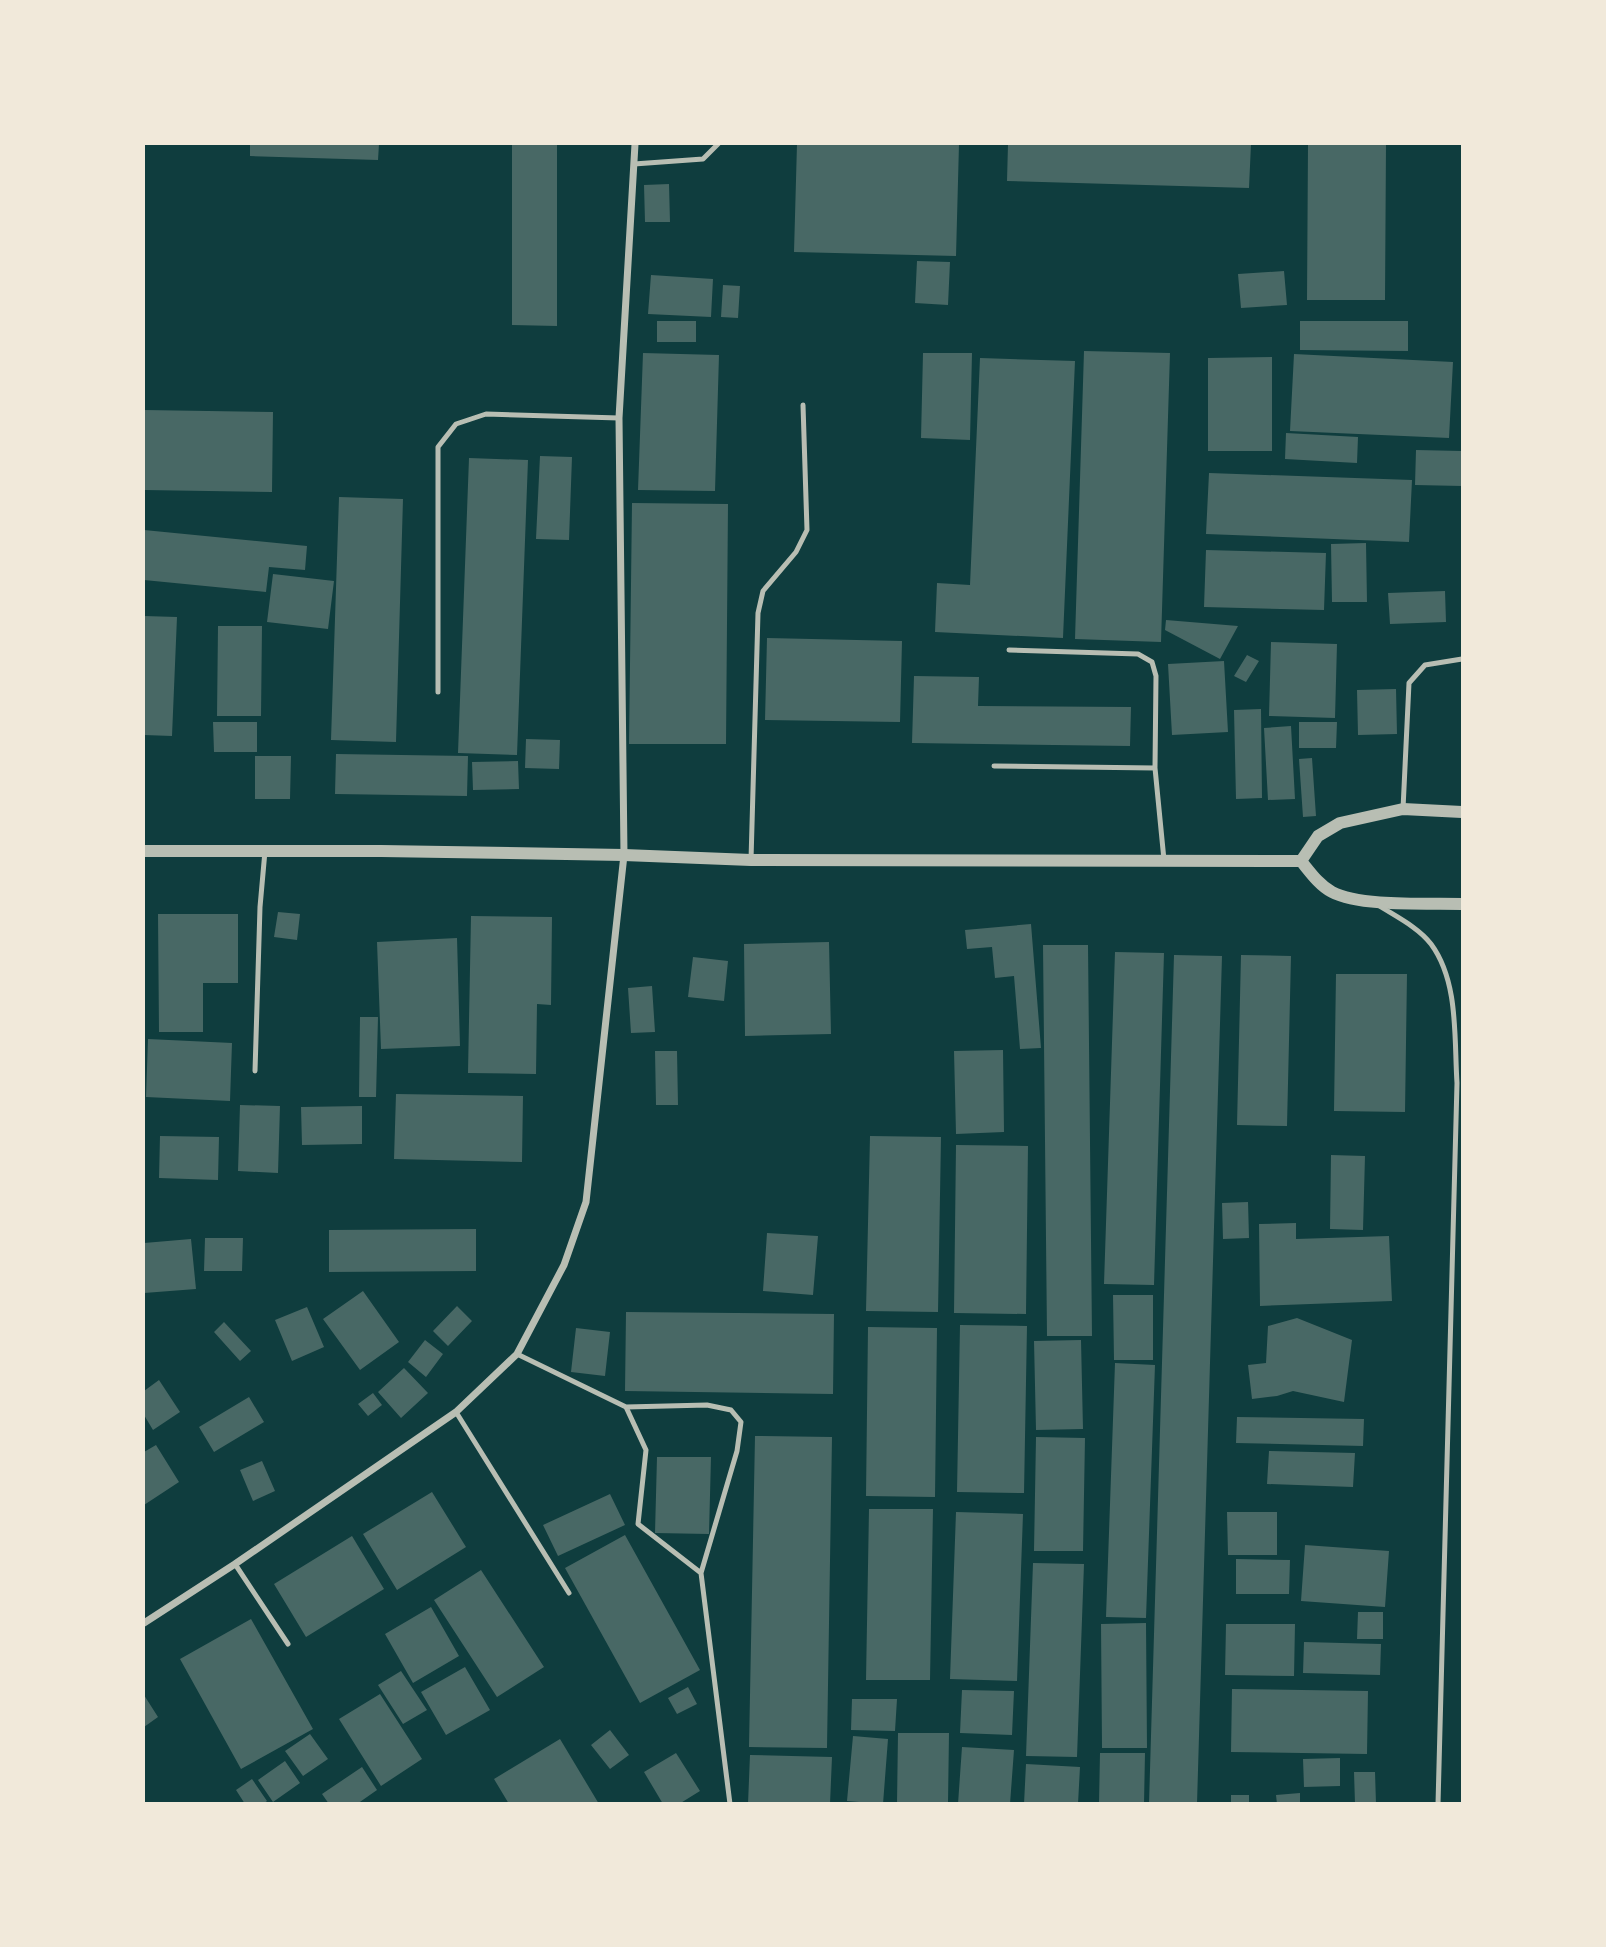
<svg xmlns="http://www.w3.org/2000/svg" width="1606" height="1947" font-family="'Work Sans',sans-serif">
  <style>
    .building { fill: #486865 }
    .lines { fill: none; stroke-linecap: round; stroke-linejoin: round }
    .service { stroke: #b8beb3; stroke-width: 5 }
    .minor { stroke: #b8beb3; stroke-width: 7 }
    .tertiary { stroke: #b8beb3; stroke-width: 12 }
  </style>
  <rect width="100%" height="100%" fill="#0f3d3e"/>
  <path class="building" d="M 250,144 L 379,144 L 378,160 L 250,156 Z
    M 512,144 L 557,144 L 557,326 L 512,325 Z
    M 797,144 L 959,144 L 956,256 L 794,252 Z
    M 1008,144 L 1251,144 L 1249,188 L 1007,181 Z
    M 1308,144 L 1386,144 L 1385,300 L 1307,300 Z
    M 669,184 L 670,222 L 645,222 L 644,185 Z
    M 917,261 L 950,262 L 948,305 L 915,303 Z
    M 1284,271 L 1287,305 L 1241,308 L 1238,274 Z
    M 651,275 L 713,279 L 711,317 L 648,314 Z
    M 723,285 L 740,286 L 738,318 L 721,317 Z
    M 657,321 L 696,321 L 696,342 L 657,342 Z
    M 1300,321 L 1408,321 L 1408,351 L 1300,350 Z
    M 1084,351 L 1170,353 L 1161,642 L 1075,639 Z
    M 643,353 L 719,355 L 715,491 L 638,490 Z
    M 923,353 L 972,353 L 970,440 L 921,438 Z
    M 1294,354 L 1453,362 L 1449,438 L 1290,431 Z
    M 1272,357 L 1272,451 L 1208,451 L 1208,358 Z
    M 980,358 L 1075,361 L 1063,638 L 935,632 L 937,583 L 970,585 Z
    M 144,410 L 273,412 L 272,492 L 144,490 Z
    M 1286,433 L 1358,437 L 1357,463 L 1285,459 Z
    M 1416,450 L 1462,451 L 1462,486 L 1415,485 Z
    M 540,456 L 572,457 L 569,540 L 536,539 Z
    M 469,458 L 528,460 L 517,755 L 458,753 Z
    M 1209,473 L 1412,480 L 1409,542 L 1206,534 Z
    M 339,497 L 403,499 L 396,742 L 331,740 Z
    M 632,503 L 728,504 L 726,744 L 629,744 Z
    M 144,530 L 307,546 L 305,570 L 269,567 L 266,592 L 144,580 Z
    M 1366,543 L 1367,602 L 1332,602 L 1331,544 Z
    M 1206,550 L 1326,553 L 1324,610 L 1204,607 Z
    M 273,574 L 334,581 L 328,629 L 267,622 Z
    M 1445,591 L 1446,622 L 1390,624 L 1388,593 Z
    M 144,616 L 177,617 L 172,736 L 144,735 Z
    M 1166,620 L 1238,626 L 1220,659 L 1165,630 Z
    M 218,626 L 262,626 L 261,716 L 217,716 Z
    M 767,638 L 902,641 L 900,722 L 765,720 Z
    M 1271,642 L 1337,644 L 1335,718 L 1269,716 Z
    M 1247,655 L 1259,661 L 1246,682 L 1234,676 Z
    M 1224,661 L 1228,732 L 1172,735 L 1168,664 Z
    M 914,676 L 979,677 L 978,706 L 1131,707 L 1130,746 L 912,743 Z
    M 1396,689 L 1397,734 L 1358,735 L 1357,690 Z
    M 1261,709 L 1262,798 L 1236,799 L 1234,710 Z
    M 213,722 L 257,722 L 257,752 L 214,752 Z
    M 1299,722 L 1337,722 L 1336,748 L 1299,748 Z
    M 1291,726 L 1295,799 L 1268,800 L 1264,728 Z
    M 526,739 L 560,740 L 559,769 L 525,768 Z
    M 336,754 L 468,756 L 467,796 L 335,794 Z
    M 255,756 L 291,756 L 290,799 L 255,799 Z
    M 1312,758 L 1316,816 L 1303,817 L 1299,759 Z
    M 518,761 L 519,789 L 473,790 L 472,762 Z
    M 278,912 L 300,914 L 297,940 L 274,937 Z
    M 158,914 L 238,914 L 238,983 L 203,983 L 203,1032 L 159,1032 Z
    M 471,916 L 552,917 L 551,1005 L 537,1004 L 536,1074 L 468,1073 Z
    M 1031,924 L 1041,1048 L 1020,1049 L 1014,976 L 995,978 L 992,947 L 967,949 L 965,930 Z
    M 457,938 L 460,1046 L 381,1049 L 377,942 Z
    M 829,942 L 831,1034 L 745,1036 L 744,944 Z
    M 1043,945 L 1088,945 L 1092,1336 L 1047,1336 Z
    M 1115,952 L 1164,953 L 1154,1285 L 1104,1284 Z
    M 1174,955 L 1222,956 L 1197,1804 L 1149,1804 Z
    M 1241,955 L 1291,956 L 1287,1126 L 1237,1125 Z
    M 693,957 L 728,961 L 724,1001 L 688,997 Z
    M 1336,974 L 1407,974 L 1405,1112 L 1334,1111 Z
    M 652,986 L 655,1032 L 631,1033 L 628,988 Z
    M 360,1017 L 378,1017 L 376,1097 L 359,1097 Z
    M 148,1039 L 232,1043 L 230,1101 L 146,1097 Z
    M 1003,1050 L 1004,1132 L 956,1134 L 954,1051 Z
    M 655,1051 L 677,1051 L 678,1105 L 656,1105 Z
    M 396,1094 L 523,1096 L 522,1162 L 394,1159 Z
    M 240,1105 L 280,1106 L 278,1173 L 238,1171 Z
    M 362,1106 L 362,1144 L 302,1145 L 301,1107 Z
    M 160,1136 L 219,1137 L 218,1180 L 159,1178 Z
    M 870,1136 L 941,1137 L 938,1312 L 866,1311 Z
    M 956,1145 L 1028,1146 L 1026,1314 L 954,1313 Z
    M 1331,1155 L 1365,1156 L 1363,1230 L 1330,1229 Z
    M 1248,1202 L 1249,1238 L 1223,1239 L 1222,1203 Z
    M 1296,1223 L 1296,1239 L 1389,1236 L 1392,1301 L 1260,1306 L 1259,1224 Z
    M 476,1229 L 476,1271 L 329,1272 L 329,1230 Z
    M 767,1233 L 818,1236 L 813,1295 L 763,1291 Z
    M 205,1238 L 243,1238 L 242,1271 L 204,1271 Z
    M 191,1239 L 196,1289 L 144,1293 L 144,1243 Z
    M 363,1291 L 399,1342 L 360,1370 L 323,1319 Z
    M 1113,1295 L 1153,1295 L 1153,1360 L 1114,1360 Z
    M 457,1306 L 472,1321 L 448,1346 L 433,1331 Z
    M 307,1307 L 324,1347 L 292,1361 L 275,1320 Z
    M 626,1312 L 834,1314 L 833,1394 L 625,1391 Z
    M 1297,1318 L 1352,1340 L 1344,1402 L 1293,1391 L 1277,1396 L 1252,1399 L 1248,1365 L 1266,1363 L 1268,1326 Z
    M 224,1322 L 251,1351 L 240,1361 L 214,1332 Z
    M 960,1325 L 1027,1326 L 1024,1493 L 957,1492 Z
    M 868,1327 L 937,1328 L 935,1497 L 866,1496 Z
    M 576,1328 L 610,1332 L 605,1376 L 571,1372 Z
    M 425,1340 L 443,1354 L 426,1377 L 408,1362 Z
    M 1081,1340 L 1083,1429 L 1036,1430 L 1034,1341 Z
    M 1115,1363 L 1155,1365 L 1146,1618 L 1106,1617 Z
    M 404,1368 L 428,1393 L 401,1418 L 378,1392 Z
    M 159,1380 L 180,1412 L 153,1430 L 144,1415 L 144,1391 Z
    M 373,1393 L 382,1405 L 368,1416 L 358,1404 Z
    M 249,1397 L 264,1422 L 214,1452 L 199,1427 Z
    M 1237,1417 L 1364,1419 L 1363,1446 L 1236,1443 Z
    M 755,1436 L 832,1437 L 827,1748 L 749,1747 Z
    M 1036,1437 L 1085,1438 L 1083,1551 L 1034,1551 Z
    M 156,1445 L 179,1482 L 144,1505 L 144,1452 Z
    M 1269,1451 L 1355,1453 L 1353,1487 L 1267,1484 Z
    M 657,1457 L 711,1457 L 709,1534 L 655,1533 Z
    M 262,1461 L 275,1491 L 253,1501 L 240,1470 Z
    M 432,1492 L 466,1547 L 397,1590 L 363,1534 Z
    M 610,1494 L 625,1525 L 558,1556 L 543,1525 Z
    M 869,1509 L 933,1509 L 930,1680 L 866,1680 Z
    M 956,1512 L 1023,1514 L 1017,1681 L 950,1679 Z
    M 1227,1512 L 1277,1512 L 1277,1555 L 1228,1555 Z
    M 625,1535 L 700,1670 L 640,1703 L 565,1568 Z
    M 352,1536 L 384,1589 L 306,1637 L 274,1584 Z
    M 1305,1545 L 1389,1551 L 1385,1607 L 1301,1601 Z
    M 1236,1559 L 1290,1560 L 1289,1594 L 1236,1594 Z
    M 1033,1563 L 1084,1564 L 1077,1757 L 1026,1756 Z
    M 481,1570 L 544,1667 L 497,1697 L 434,1600 Z
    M 431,1607 L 459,1656 L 413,1683 L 385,1634 Z
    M 1358,1612 L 1383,1612 L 1383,1639 L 1357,1639 Z
    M 251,1619 L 313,1729 L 241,1769 L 180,1659 Z
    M 1146,1623 L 1147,1748 L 1102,1748 L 1101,1624 Z
    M 1226,1624 L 1295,1624 L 1294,1676 L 1225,1675 Z
    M 1304,1642 L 1381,1644 L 1380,1675 L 1303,1673 Z
    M 465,1667 L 490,1710 L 446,1735 L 421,1692 Z
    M 401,1671 L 427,1710 L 403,1724 L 378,1685 Z
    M 688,1687 L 697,1704 L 677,1714 L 668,1698 Z
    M 1232,1689 L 1368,1691 L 1367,1754 L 1231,1752 Z
    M 962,1690 L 1014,1691 L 1012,1735 L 960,1733 Z
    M 380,1694 L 422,1759 L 381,1786 L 339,1719 Z
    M 144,1695 L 158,1717 L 144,1727 Z
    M 852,1699 L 897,1699 L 895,1731 L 851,1730 Z
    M 610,1730 L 629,1755 L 610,1769 L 591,1745 Z
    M 898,1733 L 949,1733 L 948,1804 L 897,1804 Z
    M 310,1734 L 328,1759 L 303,1776 L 285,1751 Z
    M 853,1736 L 888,1739 L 883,1804 L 847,1801 Z
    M 560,1739 L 599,1804 L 509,1804 L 494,1779 Z
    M 962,1747 L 1014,1750 L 1010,1804 L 958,1804 Z
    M 676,1753 L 700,1791 L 679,1804 L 663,1804 L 644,1772 Z
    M 1100,1753 L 1145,1753 L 1144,1804 L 1099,1804 Z
    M 750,1755 L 832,1757 L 830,1804 L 748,1804 Z
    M 1340,1758 L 1340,1786 L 1304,1787 L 1303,1759 Z
    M 285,1761 L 300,1783 L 273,1802 L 258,1780 Z
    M 1026,1764 L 1080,1767 L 1078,1804 L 1024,1804 Z
    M 362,1767 L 377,1790 L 357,1804 L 329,1804 L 322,1794 Z
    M 1354,1772 L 1375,1772 L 1376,1804 L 1355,1804 Z
    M 252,1779 L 267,1801 L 263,1804 L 245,1804 L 236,1790 Z
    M 1300,1793 L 1300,1804 L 1277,1804 L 1276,1795 Z
    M 1231,1795 L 1249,1795 L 1249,1804 L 1231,1804 Z"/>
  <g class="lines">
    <path class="service" d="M 634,164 L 703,159 L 718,144
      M 1009,650 L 1138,654 L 1152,662 L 1156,676 L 1155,768 L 1164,860
      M 438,692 L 438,447 L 456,424 L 486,414 L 619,418
      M 994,766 L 1155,768
      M 1403,809 L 1409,683 L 1425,665 L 1462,659
      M 751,860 L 758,613 L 763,591 L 796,552 L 807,530 L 803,405
      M 1378,905 C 1395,916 1418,927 1431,944 C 1459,982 1454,1038 1457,1083 L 1438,1804
      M 255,1071 L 260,907 L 265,851
      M 517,1354 L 626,1407 L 707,1405 L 731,1410 L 741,1422 L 737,1451 L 701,1573
      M 626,1407 L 646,1450 L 638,1524 L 701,1573 L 730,1804
      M 456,1412 L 569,1593
      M 235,1564 L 288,1644"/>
    <path class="minor" d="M 144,1623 L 235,1564 L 456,1412 L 517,1354 L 564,1265 L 586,1202 L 624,855 L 619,418 L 635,144"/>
    <path class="tertiary" d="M 144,851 L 381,851 L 624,855 L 751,860 L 1301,861
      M 1301,861 L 1318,836 L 1340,823 L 1403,809 L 1462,812
      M 1301,861 C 1310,872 1319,885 1332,892 C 1360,907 1429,903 1462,904"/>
  </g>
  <rect width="1606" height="1947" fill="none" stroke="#f1e9da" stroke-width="290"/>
</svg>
